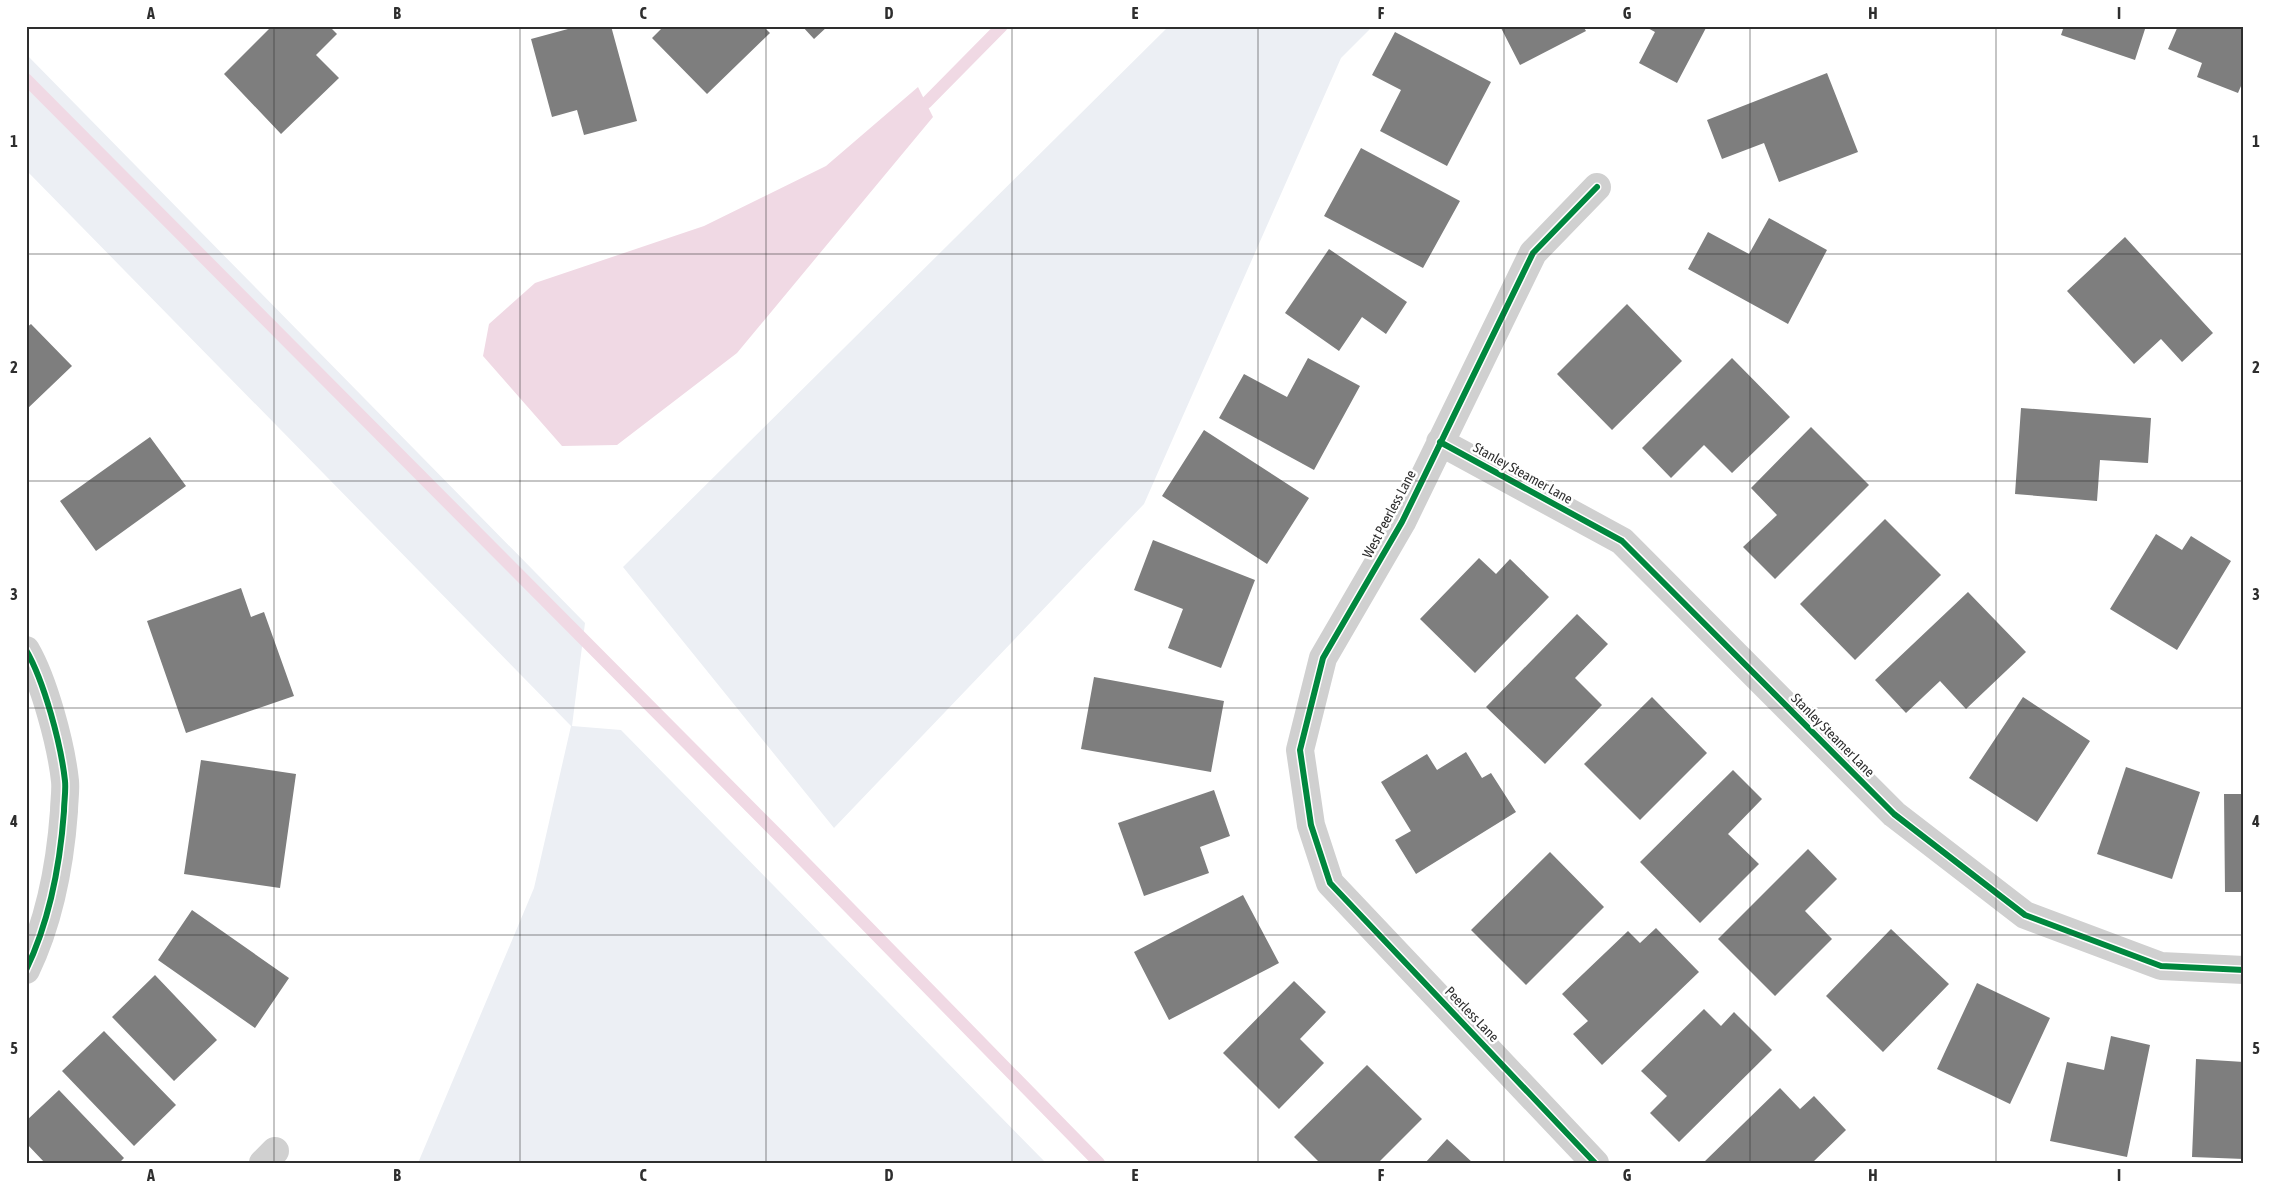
<svg xmlns="http://www.w3.org/2000/svg" width="2270" height="1189" font-family="'Asap Condensed',sans-serif">
  <style>
    .green { fill: #eceff4 }
    .water { fill: #f0d9e4 }
    .lines { fill: none; stroke-linecap: round; stroke-linejoin: round }
    .stream { stroke: #f0d9e4; stroke-width: 12 }
    .building { fill: #7e7e7e }
    .street { stroke: #d0d0d0; stroke-width: 28 }
    .cycleway-casing { stroke: #fff; stroke-width: 9 }
    .cycleway { stroke: #00873e; stroke-width: 6 }
    .grid { fill: none; stroke: #2e2e2e; stroke-width: 1; stroke-opacity: 0.55 }
    .labels { text-anchor: middle; dominant-baseline: central; stroke-width: 5; stroke-linejoin: round; paint-order: stroke }
    .street-label { font-size: 14px; fill: #2e2e2e; stroke: #fff }
    .neatline { fill: none; stroke: #2e2e2e; stroke-width: 2 }
    .grid-label { font-size: 16px; text-anchor: middle; font-weight: bold; fill: #2e2e2e }
  </style>
  <rect width="100%" height="100%" fill="#fff"/>
  <path class="green" d="M 1169,26 L 1373,26 L 1341,58 L 1144,504 L 834,828 L 623,567 Z
    M 26,54 L 585,623 L 572,726 L 621,730 L 1046,1163 L 418,1163 L 534,888 L 571,726 L 26,170 Z"/>
  <path class="water" d="M 918,87 L 933,117 L 737,353 L 617,445 L 562,446 L 483,356 L 489,324 L 535,283 L 704,226 L 826,166 Z"/>
  <g class="lines">
    <path class="stream" d="M 26,79 L 783,840 L 1099,1163
      M 926,103 L 1002,26"/>
  </g>
  <path class="building" d="M 272,26 L 329,26 L 337,34 L 316,55 L 339,78 L 281,134 L 224,74 Z
    M 579,26 L 611,26 L 637,121 L 584,135 L 577,110 L 552,117 L 531,39 Z
    M 664,26 L 763,26 L 770,33 L 707,94 L 652,38 Z
    M 802,26 L 828,26 L 814,39 Z
    M 1500,26 L 1583,26 L 1586,31 L 1520,65 Z
    M 1644,26 L 1707,26 L 1677,83 L 1639,63 L 1655,32 Z
    M 2064,26 L 2146,26 L 2135,60 L 2061,35 Z
    M 2178,26 L 2244,26 L 2244,79 L 2238,93 L 2197,77 L 2202,63 L 2168,49 Z
    M 1395,32 L 1491,82 L 1447,166 L 1380,131 L 1401,90 L 1372,75 Z
    M 1827,73 L 1858,152 L 1779,182 L 1764,143 L 1722,159 L 1707,120 Z
    M 1361,148 L 1460,201 L 1423,268 L 1324,216 Z
    M 1769,218 L 1827,250 L 1788,324 L 1688,269 L 1708,232 L 1749,254 Z
    M 2125,237 L 2213,333 L 2182,362 L 2161,339 L 2134,364 L 2067,291 Z
    M 1329,249 L 1407,302 L 1386,334 L 1362,317 L 1339,351 L 1285,313 Z
    M 1627,304 L 1682,361 L 1612,430 L 1557,374 Z
    M 31,324 L 72,366 L 26,410 L 26,328 Z
    M 1308,358 L 1360,386 L 1314,470 L 1219,418 L 1244,374 L 1287,397 Z
    M 1732,358 L 1790,417 L 1732,473 L 1704,445 L 1671,478 L 1642,448 Z
    M 2021,408 L 2151,418 L 2148,463 L 2100,460 L 2097,501 L 2015,494 Z
    M 1811,427 L 1869,485 L 1775,579 L 1743,547 L 1777,515 L 1751,488 Z
    M 1204,430 L 1309,498 L 1267,564 L 1162,496 Z
    M 150,437 L 186,486 L 96,551 L 60,501 Z
    M 1885,519 L 1941,575 L 1855,660 L 1800,604 Z
    M 2156,534 L 2182,550 L 2191,536 L 2231,561 L 2177,650 L 2110,609 Z
    M 1153,540 L 1255,580 L 1221,668 L 1168,648 L 1183,609 L 1134,590 Z
    M 1479,558 L 1496,574 L 1510,559 L 1549,597 L 1475,673 L 1420,619 Z
    M 241,588 L 251,617 L 264,612 L 294,696 L 186,733 L 147,621 Z
    M 1968,592 L 2026,652 L 1966,709 L 1940,681 L 1906,713 L 1875,680 Z
    M 1577,614 L 1608,644 L 1575,678 L 1602,705 L 1545,764 L 1486,707 Z
    M 1094,677 L 1224,701 L 1211,772 L 1081,749 Z
    M 1652,697 L 1707,753 L 1640,820 L 1584,764 Z
    M 2023,697 L 2090,741 L 2037,822 L 1969,778 Z
    M 1466,752 L 1482,778 L 1491,773 L 1516,812 L 1416,874 L 1395,840 L 1411,831 L 1381,782 L 1427,754 L 1437,770 Z
    M 201,760 L 296,774 L 280,888 L 184,874 Z
    M 2126,767 L 2200,792 L 2172,879 L 2097,854 Z
    M 1733,770 L 1762,799 L 1728,834 L 1759,864 L 1700,923 L 1640,862 Z
    M 1214,790 L 1230,836 L 1200,847 L 1209,873 L 1144,896 L 1118,823 Z
    M 2224,794 L 2244,794 L 2244,892 L 2225,892 Z
    M 1808,849 L 1837,879 L 1805,911 L 1832,939 L 1775,996 L 1718,939 Z
    M 1550,852 L 1604,907 L 1526,985 L 1471,930 Z
    M 1243,895 L 1279,963 L 1169,1020 L 1134,952 Z
    M 192,910 L 289,978 L 255,1028 L 158,960 Z
    M 1656,928 L 1699,972 L 1602,1065 L 1573,1034 L 1588,1021 L 1562,994 L 1628,931 L 1640,943 Z
    M 1891,929 L 1949,984 L 1883,1052 L 1826,996 Z
    M 155,975 L 217,1040 L 174,1081 L 112,1017 Z
    M 1294,981 L 1326,1012 L 1300,1039 L 1324,1063 L 1279,1109 L 1223,1053 Z
    M 1977,983 L 2050,1018 L 2010,1104 L 1937,1069 Z
    M 1704,1009 L 1721,1026 L 1734,1012 L 1772,1050 L 1679,1142 L 1650,1113 L 1667,1096 L 1641,1071 Z
    M 104,1031 L 176,1105 L 134,1146 L 62,1071 Z
    M 2111,1036 L 2150,1045 L 2127,1157 L 2050,1141 L 2067,1062 L 2104,1070 Z
    M 2196,1059 L 2244,1062 L 2244,1159 L 2192,1157 Z
    M 1367,1065 L 1422,1119 L 1378,1163 L 1320,1163 L 1294,1137 Z
    M 1780,1088 L 1800,1109 L 1814,1096 L 1846,1130 L 1812,1163 L 1703,1163 Z
    M 59,1090 L 124,1158 L 119,1163 L 45,1163 L 26,1143 L 26,1121 Z
    M 1447,1139 L 1473,1163 L 1425,1163 Z"/>
  <g class="lines">
    <path class="street" d="M 1440,442 L 1622,541 L 1894,814 L 2025,915 L 2161,966 L 2244,970
      M 26,650 C 44,681 61,744 65,781 C 66,791 64,802 64,811 C 60,866 50,920 26,970
      M 263,1163 L 275,1151
      M 1595,1163 L 1330,883 L 1311,825 L 1300,750 L 1323,658 L 1402,522 L 1533,253 L 1597,187"/>
    <g class="cycleway-casing">
      <path id="cycleway" d="M 1440,442 L 1622,541 L 1894,814 L 2025,915 L 2161,966 L 2244,970
        M 26,650 C 44,681 61,744 65,781 C 66,791 64,802 64,811 C 60,866 50,920 26,970
        M 1595,1163 L 1330,883 L 1311,825 L 1300,750 L 1323,658 L 1402,522 L 1533,253 L 1597,187"/>
    </g>
    <use href="#cycleway" class="cycleway"/>
  </g>
  <path class="grid" d="M 274,26 L 274,1163M 520,26 L 520,1163M 766,26 L 766,1163M 1012,26 L 1012,1163M 1258,26 L 1258,1163M 1504,26 L 1504,1163M 1750,26 L 1750,1163M 1996,26 L 1996,1163M 26,254 L 2244,254M 26,481 L 2244,481M 26,708 L 2244,708M 26,935 L 2244,935"/>
  <g class="labels">
    <g class="street-label">
      <text transform="translate(1523 473) rotate(29)">Stanley Steamer Lane</text>
      <text transform="translate(1389 514) rotate(-62)">West Peerless Lane</text>
      <text transform="translate(1833 735) rotate(45)">Stanley Steamer Lane</text>
      <text transform="translate(1472 1014) rotate(46)">Peerless Lane</text>
    </g>
  </g>
  <rect width="2270" height="1189" fill="none" stroke="#ffffff" stroke-width="55"/>
  <rect x="28" y="28" width="2214" height="1134" class="neatline"/>
  <g class="grid-label">
    <text x="151" y="19">A</text>
    <text x="397" y="19">B</text>
    <text x="643" y="19">C</text>
    <text x="889" y="19">D</text>
    <text x="1135" y="19">E</text>
    <text x="1381" y="19">F</text>
    <text x="1627" y="19">G</text>
    <text x="1873" y="19">H</text>
    <text x="2119" y="19">I</text>
    <text x="14" y="147">1</text>
    <text x="2256" y="147">1</text>
    <text x="14" y="373">2</text>
    <text x="2256" y="373">2</text>
    <text x="14" y="600">3</text>
    <text x="2256" y="600">3</text>
    <text x="14" y="827">4</text>
    <text x="2256" y="827">4</text>
    <text x="14" y="1054">5</text>
    <text x="2256" y="1054">5</text>
    <text x="151" y="1181">A</text>
    <text x="397" y="1181">B</text>
    <text x="643" y="1181">C</text>
    <text x="889" y="1181">D</text>
    <text x="1135" y="1181">E</text>
    <text x="1381" y="1181">F</text>
    <text x="1627" y="1181">G</text>
    <text x="1873" y="1181">H</text>
    <text x="2119" y="1181">I</text>
  </g>
</svg>
